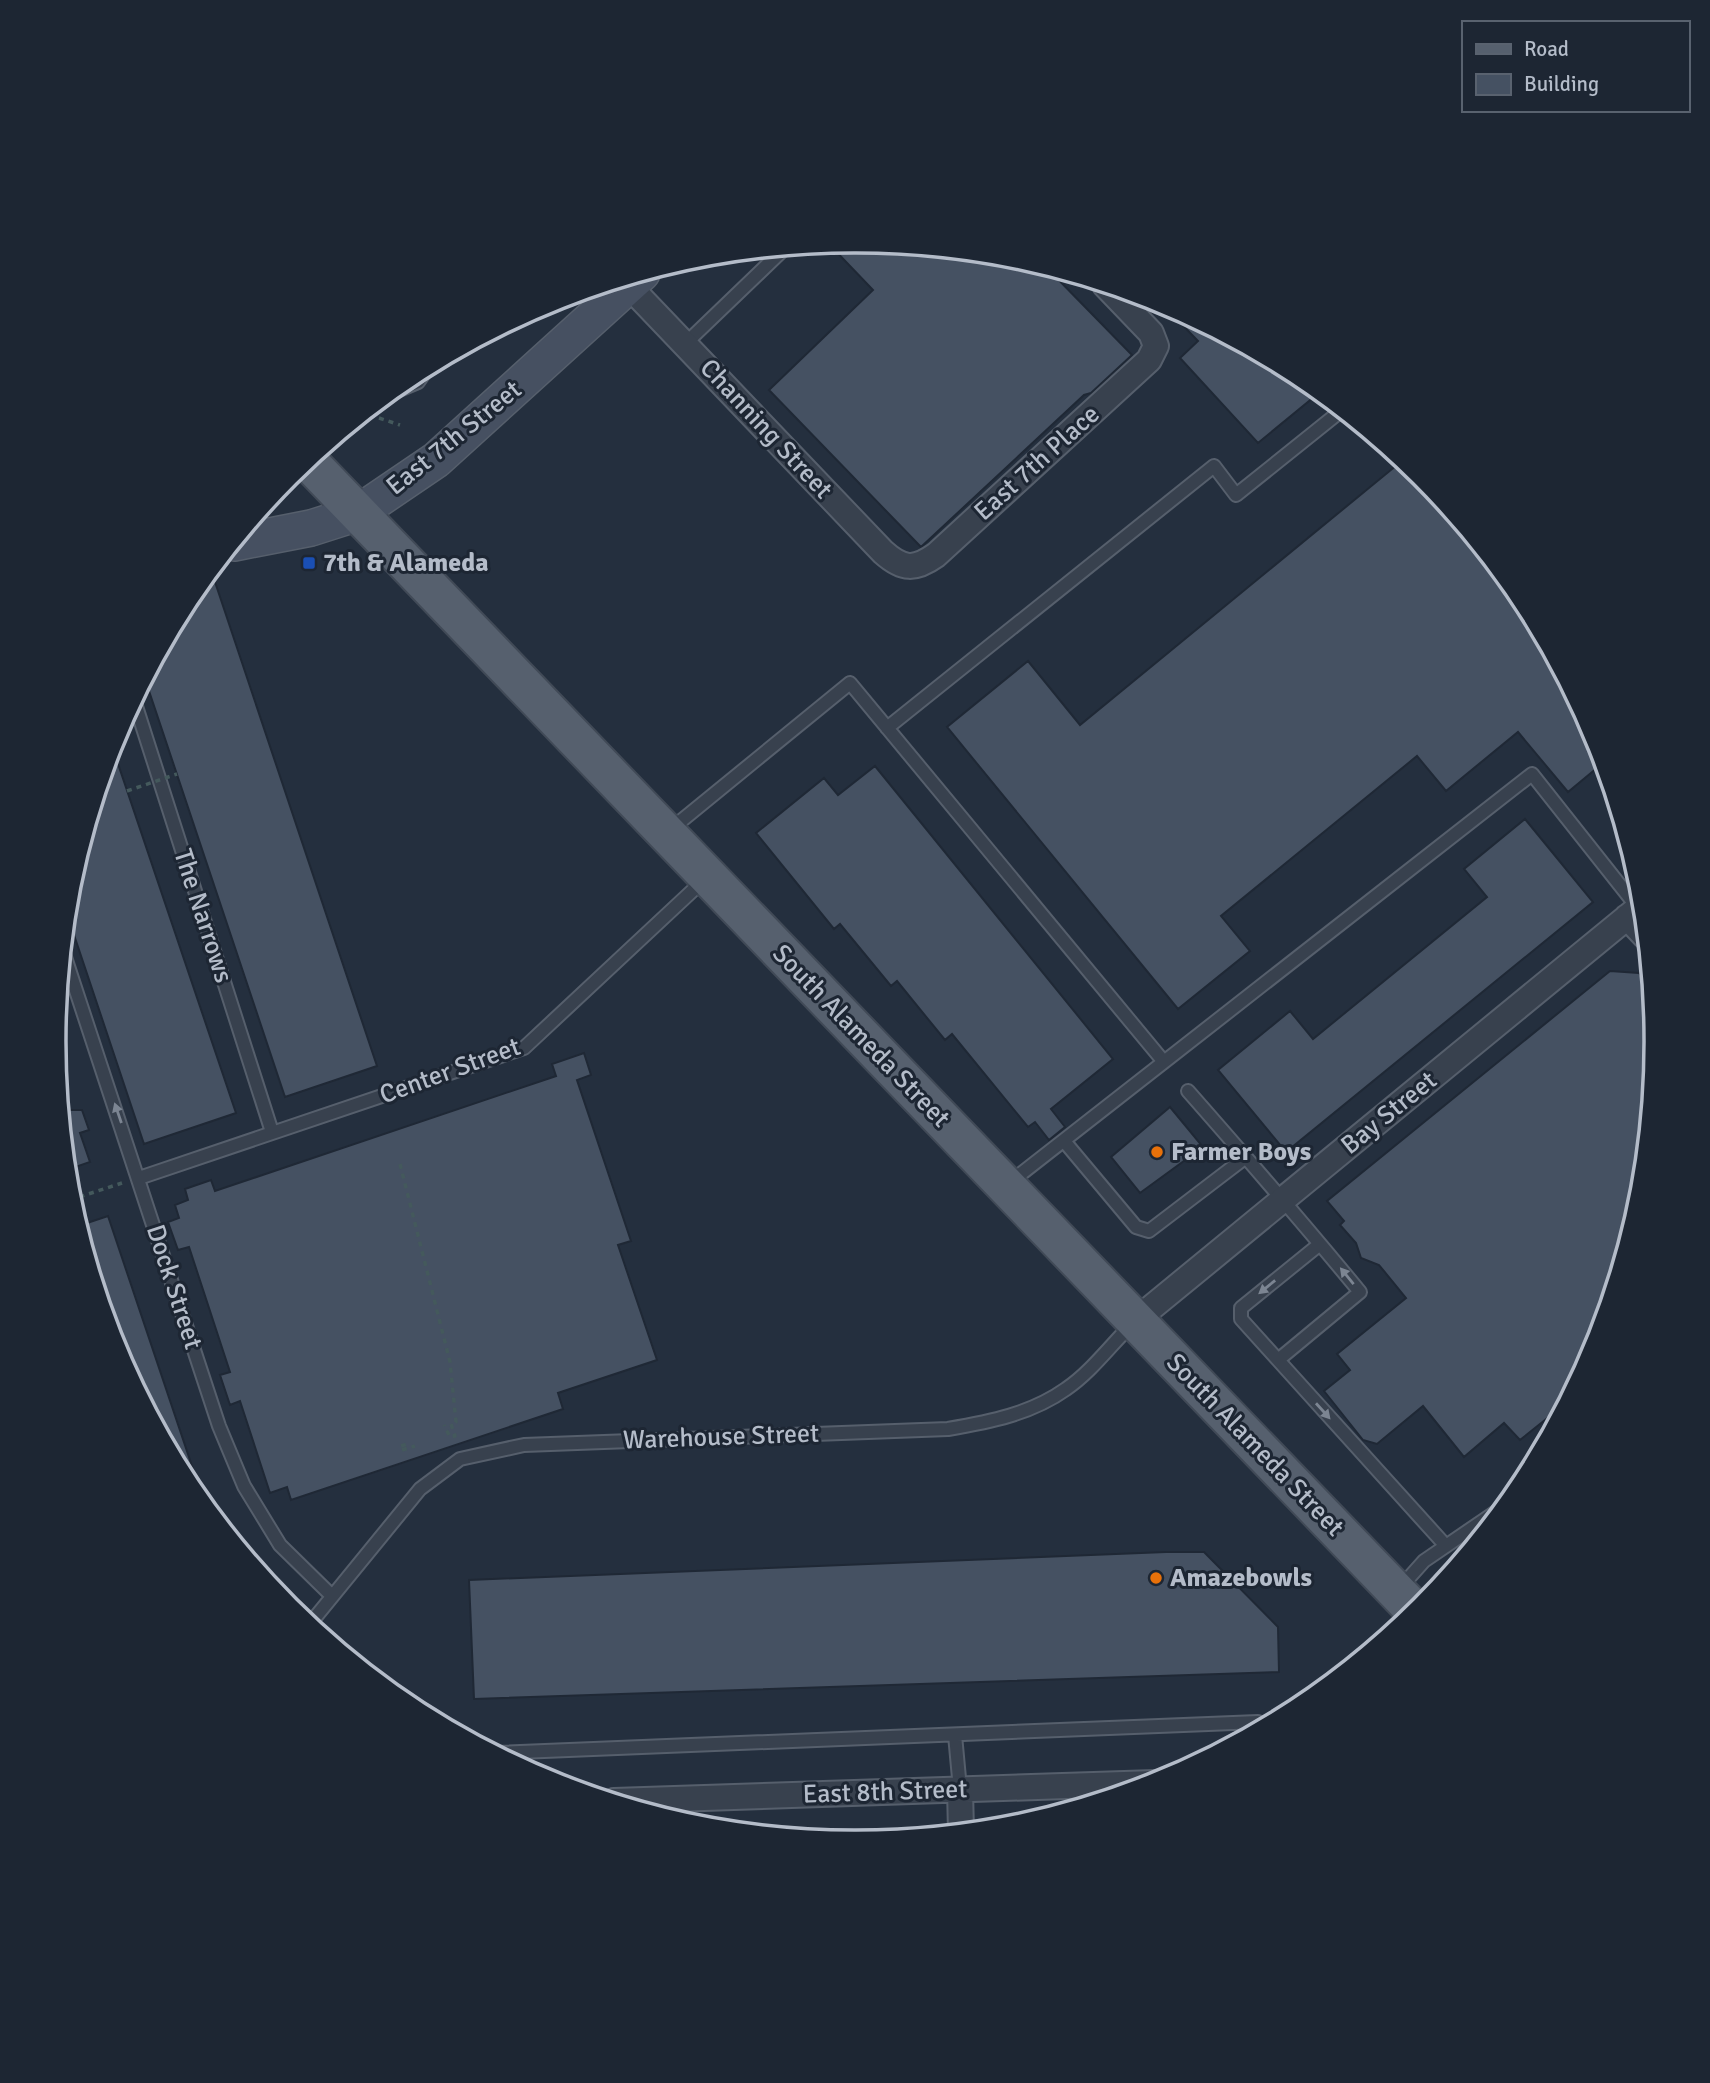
<svg xmlns="http://www.w3.org/2000/svg" width="1710" height="2083" font-family="Signika,sans-serif">
  <style>
    .building { fill: #455162; stroke: #1f2835; stroke-width: 2 }
    .lines { fill: none; stroke-linecap: round; stroke-linejoin: round }
    .lane-casing { stroke: #565f6c; stroke-width: 16 }
    .street-casing { stroke: #565f6c; stroke-width: 28 }
    .secondary-casing { stroke: #565f6c; stroke-width: 38 }
    .primary-casing { stroke: #414a57; stroke-width: 42 }
    .path { stroke: #44595c; stroke-width: 3.5; stroke-dasharray: 5 5; stroke-linecap: butt }
    .lane { stroke: #38414e; stroke-width: 12 }
    .street { stroke: #38414e; stroke-width: 24 }
    .secondary { stroke: #465061; stroke-width: 35 }
    .primary { stroke: #56606e; stroke-width: 38 }
    .path-bridge { stroke: #44595c; stroke-width: 3.5; stroke-dasharray: 5 5; stroke-linecap: butt }
    .oneway { fill: #7c8592 }
    .transit-dot { fill: #1a4fb4; stroke: #1d2633; stroke-width: 2.5 }
    .food-dot { fill: #e8710a; stroke: #1d2633; stroke-width: 2.5 }
    .labels { text-anchor: middle; dominant-baseline: central; stroke-width: 6; stroke-linejoin: round; paint-order: stroke }
    .street-label { font-size: 26px; fill: #b4bcc9; stroke: #1d2633 }
    .poi-label { font-size: 26px; font-weight: bold; fill: #b4bcc9; stroke: #1d2633; text-anchor: start }
    .rim { fill: none; stroke: #b4bcc9; stroke-width: 3.5 }
  </style>
  <rect width="100%" height="100%" fill="#242f3e"/>
  <path class="building" d="M 855,241 L 1012,256 L 1046,267 L 1132,355 L 1091,393 L 1084,395 L 921,547 L 769,390 L 873,290 L 828,243 Z
    M 1170,306 L 1300,376 L 1320,392 L 1258,443 L 1180,358 L 1198,341 L 1167,309 Z
    M 1403,460 L 1421,476 L 1521,597 L 1595,735 L 1603,763 L 1568,792 L 1518,732 L 1446,791 L 1417,756 L 1221,916 L 1250,951 L 1178,1009 L 947,727 L 1028,661 L 1080,725 Z
    M 211,570 L 377,1066 L 285,1097 L 145,679 L 189,596 Z
    M 112,746 L 236,1113 L 144,1144 L 67,914 L 70,885 Z
    M 875,766 L 1113,1059 L 1051,1109 L 1065,1127 L 1049,1140 L 1035,1122 L 1028,1127 L 952,1034 L 945,1040 L 897,981 L 891,986 L 840,924 L 834,929 L 756,833 L 824,778 L 838,795 Z
    M 1525,819 L 1593,902 L 1286,1152 L 1218,1070 L 1290,1011 L 1313,1039 L 1487,897 L 1464,869 Z
    M 1610,971 L 1639,973 L 1650,986 L 1656,1042 L 1640,1198 L 1595,1348 L 1565,1404 L 1520,1440 L 1504,1423 L 1464,1457 L 1423,1406 L 1377,1444 L 1363,1440 L 1324,1391 L 1350,1370 L 1337,1354 L 1406,1298 L 1379,1265 L 1361,1258 L 1356,1243 L 1340,1225 L 1344,1221 L 1327,1201 Z
    M 584,1053 L 591,1075 L 577,1080 L 631,1241 L 618,1245 L 657,1360 L 558,1393 L 563,1409 L 291,1500 L 287,1487 L 270,1493 L 240,1401 L 230,1405 L 220,1375 L 230,1372 L 189,1247 L 178,1250 L 168,1222 L 179,1218 L 175,1205 L 188,1200 L 185,1189 L 211,1180 L 215,1191 L 556,1076 L 552,1064 Z
    M 1170,1107 L 1203,1147 L 1140,1193 L 1111,1157 Z
    M 61,1110 L 82,1110 L 89,1130 L 80,1133 L 90,1162 L 67,1170 Z
    M 108,1216 L 198,1484 L 190,1487 L 115,1348 L 78,1226 Z
    M 1166,1552 L 1204,1552 L 1278,1627 L 1279,1672 L 474,1699 L 469,1580 Z"/>
  <g class="lines">
    <g class="lane-casing">
      <path id="lane" d="M 685,344 L 785,248
        M 387,395 L 418,382 L 430,365
        M 134,700 L 272,1132
        M 887,728 L 1214,466 L 1236,495 L 1342,410
        M 670,830 L 850,683 L 1164,1062
        M 63,951 L 219,1426 L 244,1486 L 280,1545 L 332,1596
        M 1188,1091 C 1246,1157 1304,1224 1360,1292 L 1278,1360 L 1241,1319 L 1241,1308 L 1320,1244
        M 1064,1141 L 1136,1227 L 1149,1231 L 1246,1157
        M 139,1178 L 524,1048 L 705,879
        M 1008,1184 L 1532,774 L 1638,908
        M 1278,1360 L 1446,1546
        M 1399,1589 L 1424,1561 L 1506,1505
        M 309,1625 L 420,1489 L 460,1459 L 524,1445 L 948,1429 C 989,1422 1031,1414 1066,1389 C 1090,1373 1111,1345 1132,1324
        M 955,1735 L 960,1789
        M 496,1753 L 1258,1722"/>
    </g>
    <g class="street-casing">
      <path id="street" d="M 629,286 L 883,552 C 903,570 915,570 936,555 L 1149,360 L 1156,346 L 1151,333 L 1105,285
        M 1627,917 L 1645,936
        M 1135,1321 L 1642,905
        M 960,1789 L 961,1832
        M 614,1801 L 1155,1783"/>
    </g>
    <g class="secondary-casing">
      <path id="secondary" d="M 234,543 L 311,528 L 358,513 L 436,460 L 642,273"/>
    </g>
    <g class="primary-casing">
      <path id="primary" d="M 307,460 L 1416,1612"/>
    </g>
    <path class="path" d="M 1186,318 L 1188,316
      M 379,418 L 400,425
      M 400,1164 L 450,1362 L 456,1422 L 451,1424 L 455,1436 L 450,1437 L 444,1425
      M 70,1200 L 122,1183
      M 401,1446 L 410,1443
      M 402,1450 L 415,1446"/>
    <use href="#lane" class="lane"/>
    <use href="#street" class="street"/>
    <use href="#secondary" class="secondary"/>
    <use href="#primary" class="primary"/>
    <path class="path-bridge" d="M 127,791 L 177,774"/>
  </g>
  <defs><path id="oneway-solid" d="M-6-.8H1V-3.2L6.5 0L1 3.2V.8H-6Z" transform="scale(1.75)"/></defs>
  <g class="oneway">
    <use href="#oneway-solid" transform="translate(118 1113) rotate(-109)"/>
    <use href="#oneway-solid" transform="translate(1347 1276) rotate(-129)"/>
    <use href="#oneway-solid" transform="translate(1267 1287) rotate(141)"/>
    <use href="#oneway-solid" transform="translate(1323 1411) rotate(48)"/>
  </g>
  <rect class="transit-dot" x="302" y="556" width="14" height="14" rx="3.5"/>
  <g class="food-dot">
    <circle cx="1157" cy="1152" r="7"/>
    <circle cx="1156" cy="1578" r="7"/>
  </g>
  <g class="labels">
    <g class="street-label">
      <text transform="translate(766 429) rotate(47)">Channing Street</text>
      <text transform="translate(454 438) rotate(-39)">East 7th Street</text>
      <text transform="translate(1037 463) rotate(-42)">East 7th Place</text>
      <text transform="translate(203 916) rotate(72)">The Narrows</text>
      <text transform="translate(861 1036) rotate(46)">South Alameda Street</text>
      <text transform="translate(450 1071) rotate(-20)">Center Street</text>
      <text transform="translate(1389 1113) rotate(-39)">Bay Street</text>
      <text transform="translate(174 1287) rotate(72)">Dock Street</text>
      <text transform="translate(721 1437) rotate(-2)">Warehouse Street</text>
      <text transform="translate(1255 1445) rotate(46)">South Alameda Street</text>
      <text transform="translate(885 1792) rotate(-2)">East 8th Street</text>
    </g>
    <g class="poi-label">
      <text x="323" y="563">7th &amp; Alameda</text>
      <text x="1171" y="1152">Farmer Boys</text>
      <text x="1170" y="1578">Amazebowls</text>
    </g>
  </g>
  <path d="M0 0H1710V2083H0ZM854 253H856A788 788 0 0 1 1644 1041V1042A788 788 0 0 1 856 1830H854A788 788 0 0 1 66 1042V1041A788 788 0 0 1 854 253Z" fill="#1d2633" fill-rule="evenodd"/>
  <path class="rim" d="M854 253H856A788 788 0 0 1 1644 1041V1042A788 788 0 0 1 856 1830H854A788 788 0 0 1 66 1042V1041A788 788 0 0 1 854 253Z"/>
  <rect x="1462" y="21" width="228" height="91" fill="#1d2633" stroke="#59626f" stroke-width="2"/>
  <rect x="1476" y="44" width="35" height="10" fill="#56606e" stroke="#59626f" stroke-width="2"/>
  <text x="1524" y="56" font-size="21" fill="#b4bcc9">Road</text>
  <rect x="1476" y="74" width="35" height="21" fill="#455162" stroke="#59626f" stroke-width="2"/>
  <text x="1524" y="91" font-size="21" fill="#b4bcc9">Building</text>
</svg>
